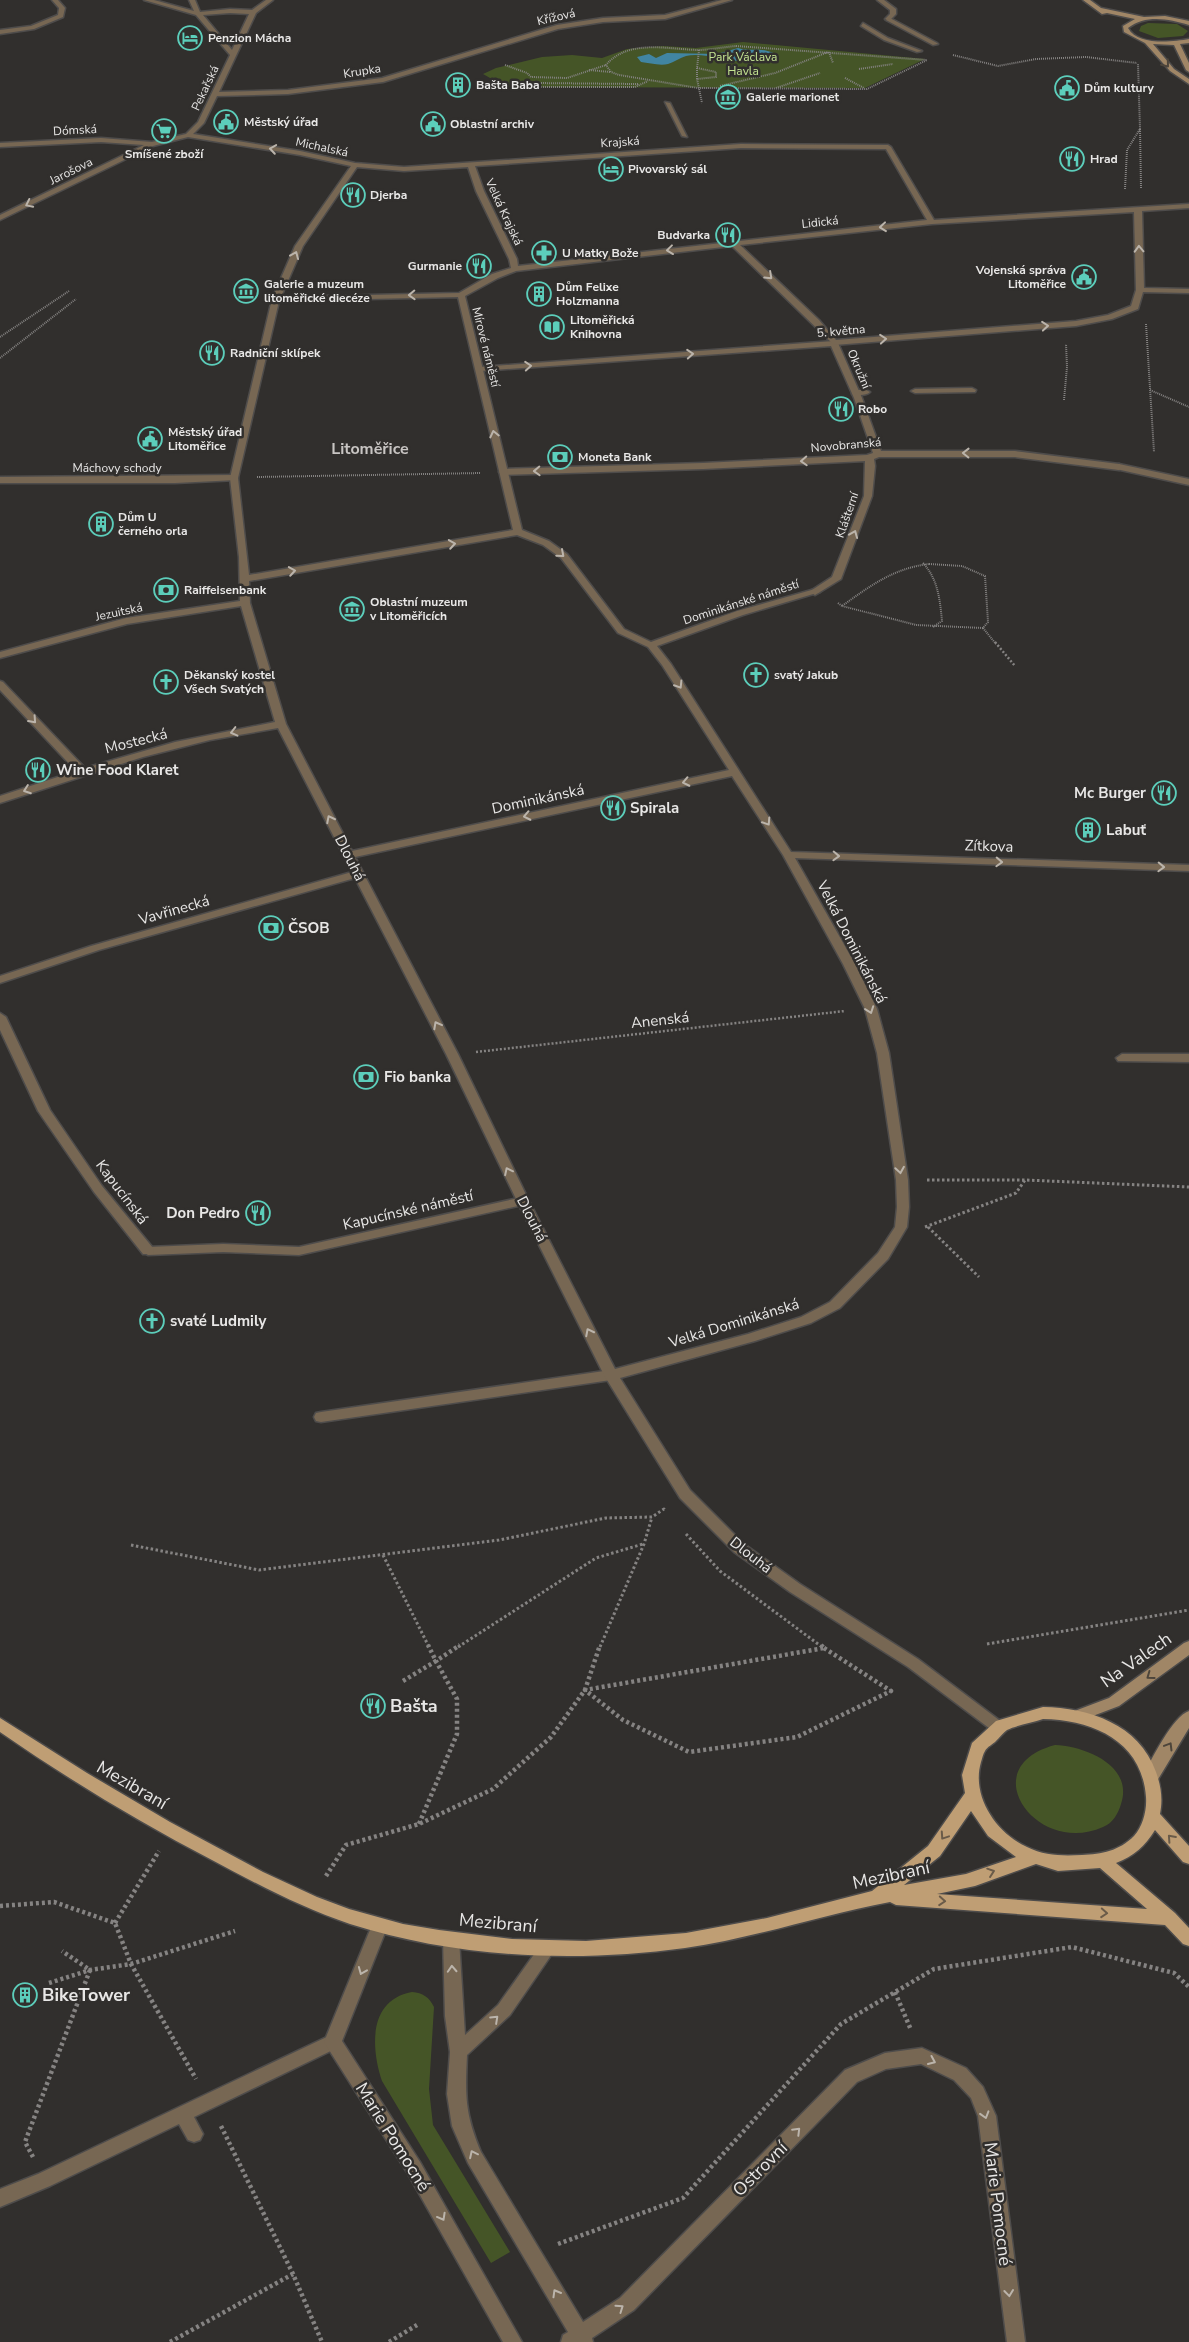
<svg xmlns="http://www.w3.org/2000/svg" width="1189" height="2342" font-family="'Nunito Sans',sans-serif">
  <style>
    .green { fill: #455527 }
    .water { fill: #4185a2 }
    .lines { fill: none; stroke-linecap: round; stroke-linejoin: round }
    .service-casing { stroke: #4e4c4b; stroke-width: 3 }
    .pedestrian-casing { stroke: #4e4c4b; stroke-width: 3 }
    .minor-casing { stroke: #4e4c4b; stroke-width: 3 }
    .secondary-casing { stroke: #4e4c4b; stroke-width: 3 }
    .primary-casing { stroke: #4e4c4b; stroke-width: 3 }
    .path-far3 { stroke: #858382; stroke-width: 2; stroke-dasharray: 1 1; stroke-linecap: butt }
    .path-far2 { stroke: #858382; stroke-width: 2.5; stroke-dasharray: 2 2; stroke-linecap: butt }
    .path-far1 { stroke: #858382; stroke-width: 3; stroke-dasharray: 2.5 2.5; stroke-linecap: butt }
    .path { stroke: #858382; stroke-width: 4.5; stroke-dasharray: 3 3; stroke-linecap: butt }
    .service { fill: #776753; fill-rule: evenodd }
    .pedestrian { fill: #776753; fill-rule: evenodd }
    .minor { fill: #776753; fill-rule: evenodd }
    .secondary { fill: #a08666; fill-rule: evenodd }
    .primary { fill: #bf9e74; fill-rule: evenodd }
    .oneway { stroke: #4d453b }
    .oneway2 { stroke: #bbb4ab }
    .oneway3 { stroke: #6a5b49 }
    .labels { text-anchor: middle; dominant-baseline: central; stroke-width: 5; stroke-linejoin: round; paint-order: stroke }
    .far-street-label { font-size: 12px; fill: #e8e7e6; stroke: #312f2d }
    .far-poi-label { font-size: 12px; font-weight: bold; fill: #e8e7e6; stroke: #312f2d; text-anchor: start }
    .far-park-label { font-size: 12px; fill: #c4e492; stroke: #312f2d }
    .street-label { font-size: 15px; fill: #e8e7e6; stroke: #312f2d }
    .poi-label { font-size: 15px; font-weight: bold; fill: #e8e7e6; stroke: #312f2d; text-anchor: start }
    .far-district-label { font-size: 16px; font-weight: bold; fill: #c8c5c3; stroke: #312f2d }
    .near-street-label { font-size: 18px; fill: #e8e7e6; stroke: #312f2d }
    .near-poi-label { font-size: 18px; font-weight: bold; fill: #e8e7e6; stroke: #312f2d; text-anchor: start }
  </style>
  <rect width="100%" height="100%" fill="#312f2d"/>
  <path class="green" d="M 1148,23 L 1177,24 L 1188,31 L 1183,36 L 1158,38 L 1139,31 L 1141,26 Z
    M 743,42 L 925,59 L 865,88 L 506,87 L 483,74 L 496,68 L 542,57 L 572,55 L 602,58 L 627,49 L 663,46 L 696,48 Z
    M 1055,1745 C 1084,1746 1134,1765 1121,1804 C 1118,1814 1113,1823 1103,1827 C 1037,1857 972,1767 1055,1745 Z
    M 412,1992 C 423,1993 429,1997 434,2007 L 429,2089 L 433,2125 L 510,2252 L 491,2263 L 382,2081 C 371,2048 368,2000 412,1992 Z"/>
  <path class="water" d="M 738,48 C 750,52 761,47 773,53 C 754,74 710,50 686,56 C 680,58 674,62 668,64 C 660,66 649,63 641,62 L 637,57 L 649,54 L 656,58 L 667,53 L 717,54 Z"/>
  <g class="lines">
    <g class="service-casing">
      <path id="service" d="M 888,17 L 937,43 L 938,44 L 933,45 L 886,20 Z
        M 863,23 L 888,38 L 922,51 L 917,52 L 884,40 L 861,26 Z
        M 665,102 L 670,103 L 687,137 L 682,136 Z
        M 972,388 L 976,390 L 975,392 L 915,393 L 911,391 L 915,389 Z
        M 852,390 L 866,390 L 870,392 C 866,396 857,395 852,394 Z
        M 1122,1054 L 1189,1054 L 1189,1062 L 1118,1061 L 1116,1058 Z
        M 611,1370 L 616,1372 L 618,1375 L 616,1378 L 611,1380 L 321,1422 L 316,1421 L 314,1417 L 316,1413 L 321,1412 Z
        M 333,2034 L 339,2037 L 342,2042 L 339,2047 L 194,2117 L 203,2134 L 200,2140 L 194,2142 L 188,2140 L 179,2124 L 50,2186 L 0,2207 L 0,2189 L 38,2174 Z"/>
    </g>
    <g class="pedestrian-casing">
      <path id="pedestrian" d="M 834,341 L 838,343 L 862,398 L 881,451 L 1015,451 L 1119,464 L 1123,467 L 1119,470 L 1015,457 L 879,457 L 874,459 L 875,466 L 872,496 L 841,579 L 815,595 L 810,592 L 812,590 L 832,577 L 864,496 L 865,461 L 703,469 L 503,475 L 499,472 L 503,469 L 703,463 L 867,455 L 873,453 L 854,398 L 831,346 L 480,371 L 476,369 L 480,367 Z
        M 234,475 L 238,478 L 237,480 L 175,483 L 0,483 L 0,477 Z
        M 523,1197 L 529,1201 L 527,1204 L 299,1255 L 223,1252 L 148,1255 L 142,1251 L 148,1247 L 223,1244 L 299,1247 Z"/>
    </g>
    <g class="minor-casing">
      <path id="minor" d="M 52,0 L 58,0 L 65,8 L 63,17 L 34,29 L 0,34 L 0,30 L 31,26 L 58,15 L 59,8 Z
        M 144,0 L 154,0 L 194,11 L 189,0 L 195,0 L 200,12 L 230,9 L 252,10 L 266,0 L 273,0 L 256,13 L 219,92 L 288,90 L 382,78 L 557,25 L 603,18 L 665,15 L 722,0 L 732,0 L 665,19 L 603,22 L 558,29 L 383,82 L 288,94 L 217,96 L 204,123 L 193,134 L 300,151 L 355,163 L 404,167 L 741,144 L 888,145 L 891,147 L 934,220 L 1189,204 L 1189,208 L 1142,211 L 1144,288 L 1189,289 L 1189,293 L 1143,292 L 1138,309 L 1112,319 L 1076,326 L 834,345 L 732,246 L 516,271 L 498,278 L 465,296 L 522,530 L 549,541 L 567,554 L 624,629 L 651,642 L 737,611 L 815,589 L 820,592 L 743,615 L 657,646 L 671,664 L 791,852 L 1189,865 L 1189,871 L 795,858 L 855,964 L 877,1009 L 889,1053 L 908,1180 L 909,1207 L 907,1227 L 888,1259 L 840,1308 L 811,1323 L 755,1341 L 620,1378 L 690,1490 L 744,1544 L 800,1584 L 918,1659 L 1003,1723 L 1006,1727 L 1003,1731 L 998,1733 L 993,1731 L 908,1667 L 790,1592 L 734,1552 L 680,1498 L 604,1375 L 517,1201 L 446,1054 L 355,878 L 99,950 L 0,983 L 0,976 L 91,946 L 352,872 L 278,728 L 210,740 L 143,757 L 0,803 L 0,796 L 76,771 L 0,690 L 0,681 L 3,682 L 85,768 L 175,742 L 275,722 L 241,606 L 127,624 L 0,658 L 0,652 L 126,618 L 240,601 L 239,557 L 230,478 L 272,299 L 295,246 L 351,166 L 300,155 L 188,137 L 153,146 L 0,220 L 0,215 L 144,145 L 101,142 L 0,147 L 0,143 L 101,138 L 152,142 L 186,134 L 198,122 L 230,55 L 196,15 ZM 230,13 L 249,14 L 232,50 L 203,15 ZM 741,148 L 886,149 L 927,220 L 518,266 L 517,259 L 484,191 L 475,166 ZM 357,167 L 404,171 L 468,167 L 476,191 L 509,259 L 511,268 L 492,274 L 459,293 L 281,297 L 303,246 ZM 1134,212 L 1136,290 L 1131,306 L 1108,315 L 1076,321 L 836,340 L 819,320 L 740,245 L 932,224 ZM 458,297 L 513,530 L 249,575 L 238,478 L 279,301 ZM 517,535 L 543,545 L 561,558 L 618,633 L 648,647 L 662,665 L 729,770 L 352,851 L 286,724 L 250,603 L 249,581 ZM 732,776 L 783,855 L 843,964 L 865,1009 L 877,1053 L 896,1180 L 897,1207 L 895,1227 L 878,1253 L 830,1302 L 801,1317 L 748,1334 L 615,1369 L 529,1201 L 458,1054 L 355,857 Z
        M 877,0 L 884,0 L 896,9 L 896,14 L 890,20 L 885,19 L 890,14 L 890,10 Z
        M 1119,464 L 1189,479 L 1189,485 L 1116,469 L 1116,465 Z
        M 0,1013 L 6,1017 L 50,1110 L 102,1186 L 153,1248 L 154,1251 L 153,1254 L 143,1254 L 94,1192 L 38,1111 L 0,1030 Z
        M 380,1918 L 386,1920 L 388,1925 L 342,2041 L 420,2162 L 522,2342 L 503,2342 L 408,2174 L 324,2042 L 372,1925 L 374,1920 Z
        M 451,1932 L 457,1934 L 459,1939 L 465,2035 L 498,2005 L 542,1943 L 548,1941 L 554,1943 L 556,1948 L 510,2015 L 467,2055 C 465,2096 465,2114 481,2152 L 583,2322 L 620,2298 L 845,2070 L 885,2053 L 922,2048 L 966,2068 L 983,2087 L 996,2116 L 1025,2342 L 1007,2342 L 978,2116 L 971,2098 L 954,2080 L 921,2064 L 886,2069 L 857,2082 L 634,2310 L 592,2338 L 593,2342 L 561,2342 L 563,2335 L 568,2332 L 468,2163 L 452,2126 L 447,2094 L 450,2052 L 445,2016 L 443,1939 L 445,1934 Z"/>
    </g>
    <g class="secondary-casing">
      <path id="secondary" d="M 1083,0 L 1090,0 L 1101,8 L 1144,17 L 1165,16 L 1189,21 L 1189,25 C 1169,19 1146,14 1128,28 C 1138,46 1172,42 1189,39 L 1189,43 L 1180,44 L 1189,63 L 1189,72 L 1186,70 L 1174,45 L 1153,44 L 1174,69 L 1189,79 L 1189,84 L 1170,71 L 1145,43 L 1124,32 L 1123,26 L 1135,19 L 1107,13 L 1102,14 Z
        M 1189,1641 L 1189,1655 L 1119,1706 L 1077,1722 L 1072,1720 L 1069,1716 L 1072,1712 L 1109,1698 L 1184,1643 Z
        M 1189,1711 L 1189,1728 L 1157,1781 L 1151,1783 L 1145,1781 L 1143,1776 C 1151,1760 1173,1716 1189,1711 Z"/>
    </g>
    <g class="primary-casing">
      <path id="primary" d="M 1043,1707 C 1089,1708 1139,1724 1156,1772 C 1161,1786 1163,1799 1160,1814 L 1189,1846 L 1189,1864 L 1183,1862 L 1155,1830 C 1145,1846 1134,1856 1116,1863 L 1175,1913 L 1189,1928 L 1189,1946 L 1183,1944 L 1165,1925 L 896,1905 L 890,1902 C 821,1915 755,1938 685,1948 C 575,1963 457,1958 350,1924 C 302,1908 257,1884 212,1860 C 139,1822 68,1779 0,1732 L 0,1718 L 87,1773 L 170,1822 L 263,1872 L 317,1897 L 349,1909 L 403,1924 L 439,1930 L 512,1939 L 586,1941 L 686,1933 L 767,1918 L 872,1891 L 928,1846 L 965,1793 L 962,1775 L 972,1743 L 996,1721 ZM 1043,1719 C 1093,1720 1142,1741 1146,1797 C 1147,1810 1143,1826 1134,1836 C 1119,1851 1102,1854 1082,1855 C 1063,1856 1045,1856 1027,1847 C 996,1833 971,1796 981,1762 C 982,1759 983,1754 985,1751 C 987,1747 993,1744 996,1741 C 999,1738 1003,1733 1007,1730 C 1017,1725 1032,1723 1043,1719 ZM 971,1811 L 988,1836 L 1016,1857 L 966,1874 L 904,1885 L 940,1856 ZM 1036,1864 L 1058,1871 L 1100,1868 L 1147,1909 L 937,1894 L 975,1886 Z"/>
    </g>
    <path class="path-far3" d="M 736,46 L 927,60 L 867,89 L 698,88 L 619,75 L 611,72 L 606,65 C 628,39 667,49 697,50 C 710,50 723,47 736,46 Z
      M 699,50 L 697,68 L 716,72 L 716,77 L 697,79 L 702,103
      M 829,52 L 833,63
      M 953,55 L 998,66 L 1036,59 L 1086,57 L 1137,63
      M 505,65 L 527,73 L 531,77 L 567,78 L 606,65
      M 697,68 L 697,79
      M 859,69 L 893,64
      M 589,70 L 610,72
      M 845,78 L 864,88
      M 533,83 L 638,84
      M 720,86 L 775,73 L 828,52
      M 523,87 L 635,87 L 648,81
      M 776,88 L 820,73
      M 1140,129 L 1141,188
      M 1125,189 L 1127,150 L 1140,129 L 1138,64
      M 1146,324 L 1154,452
      M 0,337 L 69,291
      M 0,358 L 76,299
      M 1150,390 L 1189,407
      M 1064,400 L 1067,367 L 1066,344
      M 257,477 L 481,473
      M 923,563 C 938,579 940,600 942,621 L 933,627
      M 929,564 L 962,566 L 985,576 L 988,622 L 983,628 L 916,625 L 842,606 C 870,586 894,568 929,564 Z
      M 838,603 L 842,606
      M 983,628 L 996,644"/>
    <path class="path-far2" d="M 995,642 L 1015,666
      M 476,1052 L 845,1011"/>
    <path class="path-far1" d="M 927,1180 L 1025,1180 L 1189,1187
      M 925,1227 L 1016,1193 L 1025,1180
      M 928,1227 L 979,1277
      M 686,1534 L 720,1571 L 822,1647
      M 131,1545 L 259,1570 L 499,1540 L 606,1518 L 652,1517 L 664,1509 L 665,1511
      M 383,1555 L 429,1647
      M 987,1644 L 1189,1610
      M 458,1647 L 596,1558 L 643,1544
      M 600,1647 L 644,1544 L 652,1517"/>
    <path class="path" d="M 821,1645 L 824,1648
      M 824,1648 L 891,1691 L 797,1737 L 689,1752 L 623,1720 L 585,1690 Z
      M 403,1681 L 436,1661 L 428,1645
      M 419,1824 L 457,1734 L 457,1699 L 436,1661 L 460,1645
      M 326,1876 L 346,1845 L 419,1824 L 493,1789 L 551,1737 L 585,1690 L 600,1645
      M 0,1906 L 54,1902 L 115,1923 L 131,1964 L 196,2079
      M 115,1923 L 159,1851
      M 49,1983 L 90,1970 L 131,1964 L 235,1931
      M 895,1992 L 911,2030
      M 221,2126 L 293,2274 L 322,2342
      M 33,2157 L 25,2142 L 90,1970 L 62,1951
      M 558,2244 L 683,2198 L 841,2024 L 934,1969 L 1072,1947 L 1174,1973 L 1189,1987
      M 170,2342 L 293,2274
      M 389,2342 L 417,2325"/>
    <use href="#service" class="service"/>
    <use href="#pedestrian" class="pedestrian"/>
    <use href="#minor" class="minor"/>
    <use href="#secondary" class="secondary"/>
    <use href="#primary" class="primary"/>
  </g>
  <defs><path id="oneway-chevron" d="M-2-3.5L2.5 0L-2 3.5" fill="none" stroke-width="1.6" stroke-linecap="round" stroke-linejoin="round" transform="scale(1.25)"/></defs>
  <g class="oneway">
    <use href="#oneway-chevron" transform="translate(1166 64) rotate(51)"/>
    <use href="#oneway-chevron" transform="translate(1150 1676) rotate(144)"/>
    <use href="#oneway-chevron" transform="translate(1169 1746) rotate(-59)"/>
  </g>
  <g class="oneway2">
    <use href="#oneway-chevron" transform="translate(273 149) rotate(-171)"/>
    <use href="#oneway-chevron" transform="translate(29 204) rotate(154)"/>
    <use href="#oneway-chevron" transform="translate(883 227) rotate(174)"/>
    <use href="#oneway-chevron" transform="translate(1139 249) rotate(-92)"/>
    <use href="#oneway-chevron" transform="translate(670 250) rotate(173)"/>
    <use href="#oneway-chevron" transform="translate(295 255) rotate(-67)"/>
    <use href="#oneway-chevron" transform="translate(769 276) rotate(43)"/>
    <use href="#oneway-chevron" transform="translate(412 295) rotate(178)"/>
    <use href="#oneway-chevron" transform="translate(1045 326) rotate(-5)"/>
    <use href="#oneway-chevron" transform="translate(883 339) rotate(-5)"/>
    <use href="#oneway-chevron" transform="translate(690 354) rotate(-4)"/>
    <use href="#oneway-chevron" transform="translate(528 366) rotate(-4)"/>
    <use href="#oneway-chevron" transform="translate(494 434) rotate(-103)"/>
    <use href="#oneway-chevron" transform="translate(966 453) rotate(-179)"/>
    <use href="#oneway-chevron" transform="translate(804 461) rotate(177)"/>
    <use href="#oneway-chevron" transform="translate(537 471) rotate(178)"/>
    <use href="#oneway-chevron" transform="translate(854 534) rotate(-68)"/>
    <use href="#oneway-chevron" transform="translate(452 544) rotate(-9)"/>
    <use href="#oneway-chevron" transform="translate(561 554) rotate(41)"/>
    <use href="#oneway-chevron" transform="translate(292 571) rotate(-9)"/>
    <use href="#oneway-chevron" transform="translate(679 685) rotate(58)"/>
    <use href="#oneway-chevron" transform="translate(33 720) rotate(48)"/>
    <use href="#oneway-chevron" transform="translate(234 732) rotate(166)"/>
    <use href="#oneway-chevron" transform="translate(686 782) rotate(168)"/>
    <use href="#oneway-chevron" transform="translate(27 790) rotate(160)"/>
    <use href="#oneway-chevron" transform="translate(527 816) rotate(168)"/>
    <use href="#oneway-chevron" transform="translate(330 819) rotate(-117)"/>
    <use href="#oneway-chevron" transform="translate(767 822) rotate(57)"/>
    <use href="#oneway-chevron" transform="translate(836 856) rotate(2)"/>
    <use href="#oneway-chevron" transform="translate(999 862) rotate(2)"/>
    <use href="#oneway-chevron" transform="translate(1161 867) rotate(2)"/>
    <use href="#oneway-chevron" transform="translate(870 1010) rotate(70)"/>
    <use href="#oneway-chevron" transform="translate(437 1025) rotate(-118)"/>
    <use href="#oneway-chevron" transform="translate(900 1170) rotate(81)"/>
    <use href="#oneway-chevron" transform="translate(508 1171) rotate(-116)"/>
    <use href="#oneway-chevron" transform="translate(589 1332) rotate(-117)"/>
    <use href="#oneway-chevron" transform="translate(452 1969) rotate(-93)"/>
    <use href="#oneway-chevron" transform="translate(362 1971) rotate(112)"/>
    <use href="#oneway-chevron" transform="translate(495 2019) rotate(-43)"/>
    <use href="#oneway-chevron" transform="translate(932 2061) rotate(24)"/>
    <use href="#oneway-chevron" transform="translate(985 2115) rotate(73)"/>
    <use href="#oneway-chevron" transform="translate(797 2131) rotate(-45)"/>
    <use href="#oneway-chevron" transform="translate(473 2154) rotate(-116)"/>
    <use href="#oneway-chevron" transform="translate(442 2217) rotate(61)"/>
    <use href="#oneway-chevron" transform="translate(556 2293) rotate(-120)"/>
    <use href="#oneway-chevron" transform="translate(1009 2293) rotate(83)"/>
    <use href="#oneway-chevron" transform="translate(620 2308) rotate(-35)"/>
  </g>
  <g class="oneway3">
    <use href="#oneway-chevron" transform="translate(944 1836) rotate(124)"/>
    <use href="#oneway-chevron" transform="translate(1171 1838) rotate(-132)"/>
    <use href="#oneway-chevron" transform="translate(991 1872) rotate(-19)"/>
    <use href="#oneway-chevron" transform="translate(942 1901) rotate(4)"/>
    <use href="#oneway-chevron" transform="translate(1104 1913) rotate(4)"/>
  </g>
  <defs>
    <g id="hotel-ring" transform="scale(1.25)"><circle r="9.5" fill="#312f2d" stroke="#5ccebb" stroke-width="1.5"/><path d="M-6-4.5h1.5V1H6V5H4.5V3h-9V5H-6ZM-4 0a1.8 1.8 0 1 1 3.6 0ZM.5 0V-2.5h3Q6-2.5 6 0Z" fill="#5ccebb"/></g>
    <g id="building-ring" transform="scale(1.25)"><circle r="9.5" fill="#312f2d" stroke="#5ccebb" stroke-width="1.5"/><path d="M-4-6H4V6H1V3H-1V6H-4ZM-2.5-4.3h1.7v1.8h-1.7ZM.8-4.3h1.7v1.8H.8ZM-2.5-1h1.7V.8h-1.7ZM.8-1h1.7V.8H.8Z" fill="#5ccebb"/></g>
    <g id="civic-ring" transform="scale(1.25)"><circle r="9.5" fill="#312f2d" stroke="#5ccebb" stroke-width="1.5"/><path d="M-.6-6.5H3V-4.5H.6V-3L4-1V1h2V6H-6V1h2V-1L-.6-3ZM-1.2 2.5V6h2.4V2.5Z" fill="#5ccebb"/></g>
    <g id="museum-ring" transform="scale(1.25)"><circle r="9.5" fill="#312f2d" stroke="#5ccebb" stroke-width="1.5"/><path d="M0-6L6-3V-2H-6V-3ZM-5-1h2V3h-2ZM-1-1h2V3h-2ZM3-1h2V3H3ZM-6 4H6V6H-6Z" fill="#5ccebb"/></g>
    <g id="supermarket-ring" transform="scale(1.25)"><circle r="9.5" fill="#312f2d" stroke="#5ccebb" stroke-width="1.5"/><path d="M-6-5.5h2.5l.6 2H6L4.5 2H-2.5L-4.4-4H-6ZM-1.5 3.2a1.3 1.3 0 1 0 .1 0ZM3 3.2a1.3 1.3 0 1 0 .1 0Z" fill="#5ccebb"/></g>
    <g id="restaurant-ring" transform="scale(1.25)"><circle r="9.5" fill="#312f2d" stroke="#5ccebb" stroke-width="1.5"/><path d="M-5-6h1v4h1v-4h1v4h1v-4h1v5L-1.5 .5V6h-2V.5L-5-1ZM5-6V6H3V1.5H1.5Q1.5-4 5-6Z" fill="#5ccebb"/></g>
    <g id="pharmacy-ring" transform="scale(1.25)"><circle r="9.5" fill="#312f2d" stroke="#5ccebb" stroke-width="1.5"/><path d="M-2-6h4v4h4v4h-4v4h-4v-4h-4v-4h4Z" fill="#5ccebb"/></g>
    <g id="library-ring" transform="scale(1.25)"><circle r="9.5" fill="#312f2d" stroke="#5ccebb" stroke-width="1.5"/><path d="M-6-4Q-3-5.5-.7-3.5V5Q-3 3-6 4ZM6-4Q3-5.5 .7-3.5V5Q3 3 6 4Z" fill="#5ccebb"/></g>
    <g id="bank-ring" transform="scale(1.25)"><circle r="9.5" fill="#312f2d" stroke="#5ccebb" stroke-width="1.5"/><path d="M-6-4H6V4H-6ZM0-2.3a2.3 2.3 0 1 0 0 4.6a2.3 2.3 0 1 0 0-4.6Z" fill="#5ccebb"/></g>
    <g id="church-ring" transform="scale(1.25)"><circle r="9.5" fill="#312f2d" stroke="#5ccebb" stroke-width="1.5"/><path d="M-1.2-6h2.4v3.5h3.3v2.4h-3.3V6h-2.4V-.1h-3.3v-2.4h3.3Z" fill="#5ccebb"/></g>
  </defs>
  <g fill-rule="evenodd">
    <use href="#hotel-ring" x="190" y="38"/>
    <use href="#building-ring" x="458" y="85"/>
    <use href="#civic-ring" x="1067" y="88"/>
    <use href="#museum-ring" x="728" y="97"/>
    <use href="#civic-ring" x="226" y="122"/>
    <use href="#civic-ring" x="433" y="124"/>
    <use href="#supermarket-ring" x="164" y="131"/>
    <use href="#restaurant-ring" x="1072" y="159"/>
    <use href="#hotel-ring" x="611" y="169"/>
    <use href="#restaurant-ring" x="353" y="195"/>
    <use href="#restaurant-ring" x="728" y="235"/>
    <use href="#pharmacy-ring" x="544" y="253"/>
    <use href="#restaurant-ring" x="479" y="266"/>
    <use href="#civic-ring" x="1084" y="277"/>
    <use href="#museum-ring" x="246" y="291"/>
    <use href="#building-ring" x="539" y="294"/>
    <use href="#library-ring" x="552" y="327"/>
    <use href="#restaurant-ring" x="212" y="353"/>
    <use href="#restaurant-ring" x="841" y="409"/>
    <use href="#civic-ring" x="150" y="439"/>
    <use href="#bank-ring" x="560" y="457"/>
    <use href="#building-ring" x="101" y="524"/>
    <use href="#bank-ring" x="166" y="590"/>
    <use href="#museum-ring" x="352" y="609"/>
    <use href="#church-ring" x="756" y="675"/>
    <use href="#church-ring" x="166" y="682"/>
    <use href="#restaurant-ring" x="38" y="770"/>
    <use href="#restaurant-ring" x="1164" y="793"/>
    <use href="#restaurant-ring" x="613" y="808"/>
    <use href="#building-ring" x="1088" y="830"/>
    <use href="#bank-ring" x="271" y="928"/>
    <use href="#bank-ring" x="366" y="1077"/>
    <use href="#restaurant-ring" x="258" y="1213"/>
    <use href="#church-ring" x="152" y="1321"/>
    <use href="#restaurant-ring" x="373" y="1706"/>
    <use href="#building-ring" x="25" y="1995"/>
  </g>
  <g class="labels">
    <g class="far-street-label">
      <text transform="translate(556 17) rotate(-13)">Křížová</text>
      <text transform="translate(362 71) rotate(-9)">Krupka</text>
      <text transform="translate(205 88) rotate(-65)">Pekařská</text>
      <text transform="translate(75 130) rotate(-3)">Dómská</text>
      <text transform="translate(620 142) rotate(-4)">Krajská</text>
      <text transform="translate(322 147) rotate(12)">Michalská</text>
      <text transform="translate(71 171) rotate(-26)">Jarošova</text>
      <text transform="translate(504 212) rotate(65)">Velká Krajská</text>
      <text transform="translate(820 222) rotate(-6)">Lidická</text>
      <text transform="translate(841 331) rotate(-5)">5. května</text>
      <text transform="translate(486 347) rotate(76)">Mírové náměstí</text>
      <text transform="translate(859 369) rotate(67)">Okružní</text>
      <text transform="translate(846 445) rotate(-5)">Novobranská</text>
      <text x="117" y="468">Máchovy schody</text>
      <text transform="translate(847 515) rotate(-71)">Klášterní</text>
      <text transform="translate(741 602) rotate(-18)">Dominikánské náměstí</text>
      <text transform="translate(119 612) rotate(-12)">Jezuitská</text>
    </g>
    <g class="far-poi-label">
      <text x="208" y="38">Penzion Mácha</text>
      <text x="476" y="85">Bašta Baba</text>
      <text x="1084" y="88">Dům kultury</text>
      <text x="746" y="97">Galerie marionet</text>
      <text x="244" y="122">Městský úřad</text>
      <text x="450" y="124">Oblastní archiv</text>
      <text x="164" y="154" text-anchor="middle">Smíšené zboží</text>
      <text x="1090" y="159">Hrad</text>
      <text x="628" y="169">Pivovarský sál</text>
      <text x="370" y="195">Djerba</text>
      <text x="710" y="235" text-anchor="end">Budvarka</text>
      <text x="562" y="253">U Matky Bože</text>
      <text x="462" y="266" text-anchor="end">Gurmanie</text>
      <text x="1066" y="270" text-anchor="end">Vojenská správa<tspan x="1066" dy="14">Litoměřice</tspan></text>
      <text x="264" y="284">Galerie a muzeum<tspan x="264" dy="14">litoměřické diecéze</tspan></text>
      <text x="556" y="287">Dům Felixe<tspan x="556" dy="14">Holzmanna</tspan></text>
      <text x="570" y="320">Litoměřická<tspan x="570" dy="14">Knihovna</tspan></text>
      <text x="230" y="353">Radniční sklípek</text>
      <text x="858" y="409">Robo</text>
      <text x="168" y="432">Městský úřad<tspan x="168" dy="14">Litoměřice</tspan></text>
      <text x="578" y="457">Moneta Bank</text>
      <text x="118" y="517">Dům U<tspan x="118" dy="14">černého orla</tspan></text>
      <text x="184" y="590">Raiffeisenbank</text>
      <text x="370" y="602">Oblastní muzeum<tspan x="370" dy="14">v Litoměřicích</tspan></text>
      <text x="184" y="675">Děkanský kostel<tspan x="184" dy="14">Všech Svatých</tspan></text>
      <text x="774" y="675">svatý Jakub</text>
    </g>
    <g class="far-park-label">
      <text x="743" y="57">Park Václava<tspan x="743" dy="14">Havla</tspan></text>
    </g>
    <g class="street-label">
      <text transform="translate(136 741) rotate(-14)">Mostecká</text>
      <text transform="translate(538 799) rotate(-12)">Dominikánská</text>
      <text transform="translate(989 846) rotate(2)">Zítkova</text>
      <text transform="translate(350 858) rotate(63)">Dlouhá</text>
      <text transform="translate(174 910) rotate(-16)">Vavřinecká</text>
      <text transform="translate(852 942) rotate(63)">Velká Dominikánská</text>
      <text transform="translate(660 1020) rotate(-6)">Anenská</text>
      <text transform="translate(122 1192) rotate(53)">Kapucínská</text>
      <text transform="translate(408 1210) rotate(-13)">Kapucínské náměstí</text>
      <text transform="translate(532 1219) rotate(63)">Dlouhá</text>
      <text transform="translate(734 1323) rotate(-17)">Velká Dominikánská</text>
      <text transform="translate(751 1555) rotate(38)">Dlouhá</text>
    </g>
    <g class="poi-label">
      <text x="56" y="770">Wine Food Klaret</text>
      <text x="1146" y="793" text-anchor="end">Mc Burger</text>
      <text x="630" y="808">Spirala</text>
      <text x="1106" y="830">Labuť</text>
      <text x="288" y="928">ČSOB</text>
      <text x="384" y="1077">Fio banka</text>
      <text x="240" y="1213" text-anchor="end">Don Pedro</text>
      <text x="170" y="1321">svaté Ludmily</text>
    </g>
    <g class="far-district-label">
      <text x="370" y="449">Litoměřice</text>
    </g>
    <g class="near-street-label">
      <text transform="translate(1136 1660) rotate(-35)">Na Valech</text>
      <text transform="translate(132 1785) rotate(30)">Mezibraní</text>
      <text transform="translate(891 1875) rotate(-12)">Mezibraní</text>
      <text transform="translate(498 1923) rotate(5)">Mezibraní</text>
      <text transform="translate(393 2137) rotate(58)">Marie Pomocné</text>
      <text transform="translate(760 2169) rotate(-45)">Ostrovní</text>
      <text transform="translate(998 2204) rotate(83)">Marie Pomocné</text>
    </g>
    <g class="near-poi-label">
      <text x="390" y="1706">Bašta</text>
      <text x="42" y="1995">BikeTower</text>
    </g>
  </g>
</svg>
